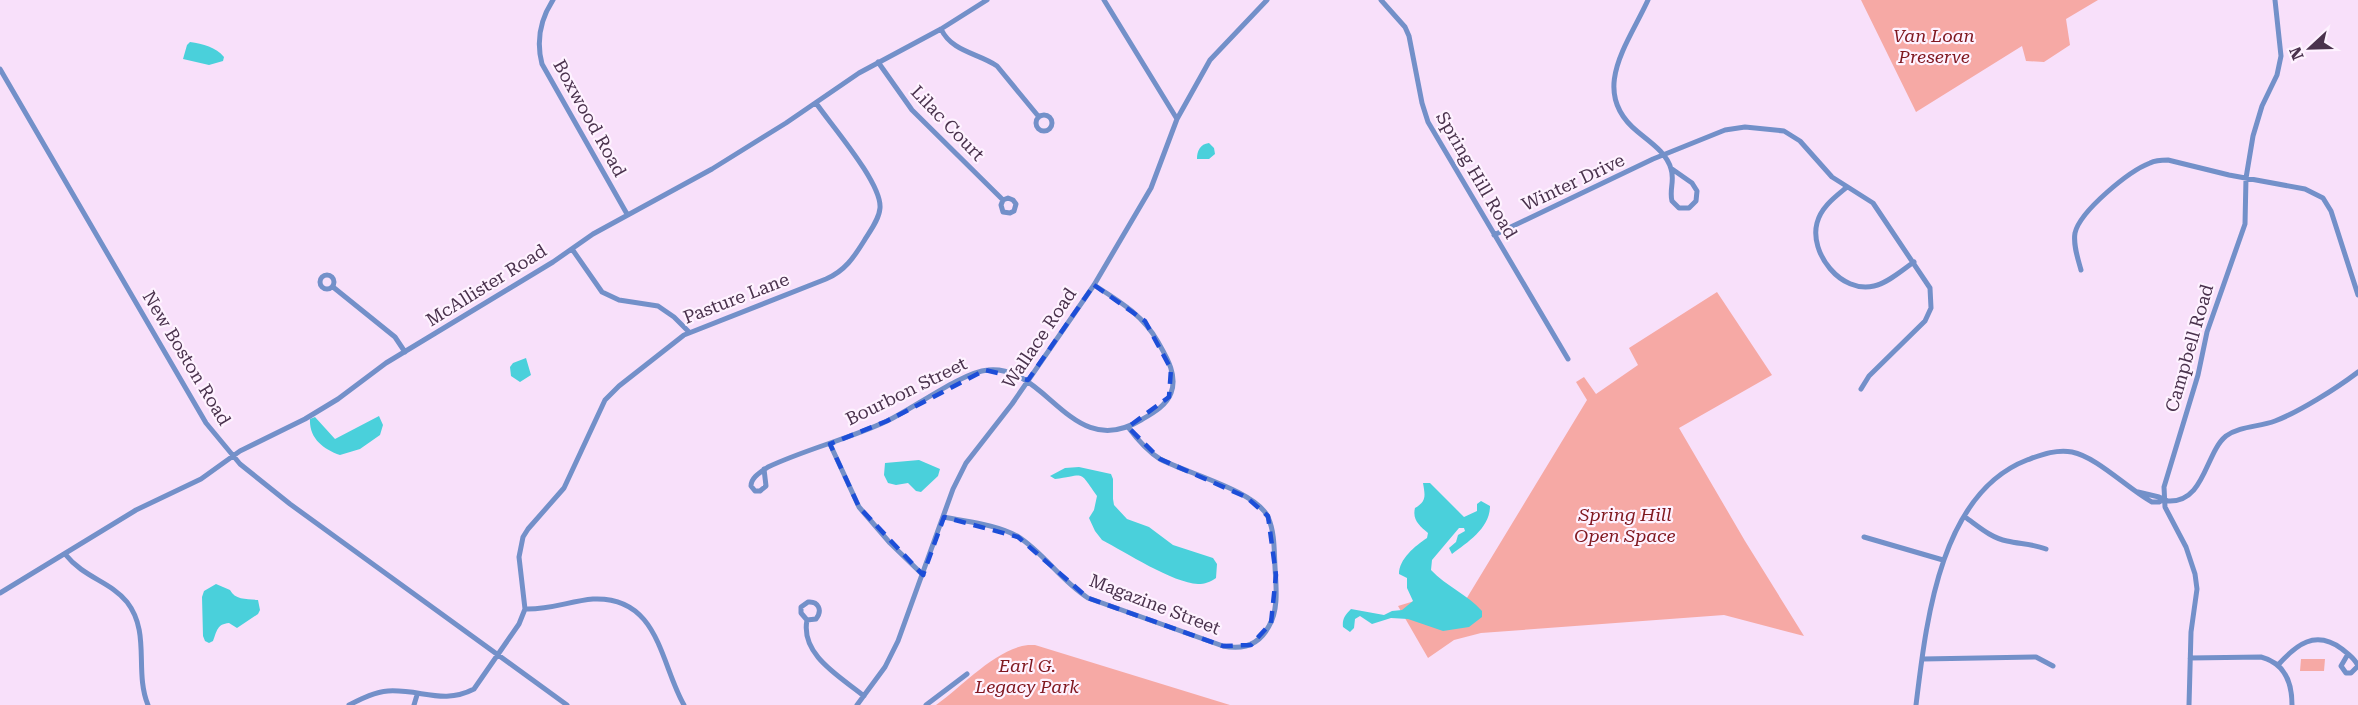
<svg xmlns="http://www.w3.org/2000/svg" width="2358" height="705" font-family="'Roboto Serif',serif">
  <style>
    .green { fill: #f6a9a5 }
    .water { fill: #4ad0db }
    .lines { fill: none; stroke-linecap: round; stroke-linejoin: round }
    .minor { stroke: #7390c9; stroke-width: 5 }
    .marked { fill: none; stroke: #1d4ed8; stroke-width: 4.5; stroke-dasharray: 12 8; stroke-linejoin: round }
    .labels { text-anchor: middle; dominant-baseline: central; stroke-width: 4.5; stroke-linejoin: round; paint-order: stroke }
    .park-label { font-size: 18px; font-style: italic; fill: #801820; stroke: #fef2ff }
    .street-label { font-size: 18px; fill: #4a324d; stroke: #fef2ff }
  </style>
  <rect width="100%" height="100%" fill="#f8e0fa"/>
  <path class="green" d="M 1861,0 L 2098,0 L 2066,19 L 2070,45 L 2044,62 L 2026,61 L 2022,46 L 1916,112 Z
    M 1717,292 L 1772,375 L 1679,428 L 1745,541 L 1804,636 L 1724,615 L 1481,633 L 1454,640 L 1428,658 L 1398,606 L 1434,595 L 1462,606 L 1587,400 L 1576,382 L 1584,377 L 1596,394 L 1638,365 L 1629,348 Z
    M 1028,645 L 1035,645 L 1230,705 L 936,705 C 962,687 995,649 1028,645 Z
    M 2301,659 L 2325,659 L 2324,671 L 2300,671 Z"/>
  <path class="water" d="M 190,42 C 203,44 216,47 224,57 L 223,61 L 209,65 L 183,59 L 187,45 Z
    M 1209,143 L 1214,148 L 1215,154 L 1209,159 L 1197,159 C 1197,151 1200,144 1209,143 Z
    M 526,358 L 531,375 L 520,382 L 511,376 L 510,367 L 513,363 Z
    M 379,416 L 383,425 L 380,435 L 360,449 L 340,455 C 323,449 309,438 310,419 L 315,417 L 335,439 Z
    M 919,460 L 940,469 L 938,476 L 921,492 L 916,491 L 908,483 L 896,485 L 888,483 L 884,475 L 885,463 Z
    M 1079,467 L 1111,474 L 1113,479 L 1113,499 L 1114,505 L 1127,519 L 1149,527 L 1173,545 L 1213,558 L 1217,564 L 1216,578 C 1210,582 1205,584 1198,584 C 1173,583 1125,552 1102,540 L 1095,531 L 1089,518 L 1094,510 L 1097,496 C 1078,469 1086,475 1055,479 L 1050,476 L 1065,468 Z
    M 1423,483 L 1430,483 L 1464,517 L 1477,511 L 1477,504 L 1481,501 L 1490,506 C 1490,528 1468,542 1452,554 L 1449,548 L 1456,542 L 1458,535 L 1465,531 L 1464,528 L 1459,528 L 1432,560 L 1431,570 C 1446,586 1468,595 1482,611 L 1482,617 L 1469,627 L 1443,631 L 1408,619 L 1391,618 L 1372,624 L 1360,616 L 1355,619 L 1354,628 L 1350,632 L 1343,627 C 1342,619 1345,615 1351,609 L 1384,615 L 1392,611 L 1402,610 L 1413,601 L 1407,588 L 1407,578 L 1399,574 C 1399,559 1415,546 1427,538 L 1428,533 C 1420,526 1412,520 1415,508 C 1427,501 1425,495 1423,483 Z
    M 216,584 L 230,590 C 235,600 247,599 258,600 L 260,610 L 258,614 L 237,628 L 229,623 C 217,624 217,631 213,641 L 209,643 L 205,641 L 203,636 L 202,597 L 204,591 Z"/>
  <g class="lines">
    <path class="minor" d="M 553,0 C 540,20 536,41 542,64 L 627,214
      M 1104,0 L 1177,119
      M 1381,0 L 1405,27 L 1409,36 L 1422,103 L 1428,122 L 1568,359
      M 1648,0 C 1628,44 1588,92 1638,132 C 1650,142 1667,153 1671,169 C 1675,180 1669,190 1672,201 L 1679,208 L 1689,208 L 1696,201 L 1697,191 L 1692,183 L 1672,169
      M 941,29 C 952,52 978,53 997,66 L 1039,117
      M 878,62 L 912,110 L 1003,200 L 1001,205 L 1003,212 L 1010,213 L 1014,211 L 1016,204 L 1013,200 L 1008,198 L 1003,200
      M 0,69 L 206,423 L 240,464 L 290,504 L 567,705
      M1036 123a8 8 0 1 1 16 0a8 8 0 1 1-16 0Z
      M 1847,187 C 1835,197 1821,207 1817,223 C 1809,253 1841,294 1874,286 C 1888,283 1902,270 1914,262
      M 1494,235 L 1653,159 L 1725,130 L 1745,127 L 1784,131 L 1800,141 L 1832,177 L 1873,203 L 1930,288 L 1931,308 L 1925,321 L 1869,376 L 1861,389
      M 572,249 L 602,292 L 619,300 L 658,306 L 674,317 L 689,332
      M 2081,270 C 2078,259 2073,245 2075,233 C 2080,211 2129,171 2150,163 C 2156,160 2161,160 2168,160 L 2229,175 L 2305,189 L 2323,198 L 2331,211 L 2358,295
      M320 282a7 7 0 1 1 14 0a7 7 0 1 1-14 0Z
      M 333,287 L 395,337 L 405,352
      M 830,444 L 859,507 L 890,543 L 923,575
      M 764,469 L 766,486 L 760,491 L 755,491 L 751,486 C 751,477 761,472 768,467 C 806,449 849,439 887,421 C 913,409 962,372 988,370 C 1047,364 1071,462 1141,420 C 1153,413 1166,406 1171,393 C 1178,375 1166,356 1158,342 C 1143,315 1119,301 1094,285
      M 2138,492 L 2159,497 L 2168,501 C 2205,503 2205,453 2226,436 C 2240,426 2259,427 2275,421 C 2299,412 2337,388 2358,372
      M 944,517 C 967,522 995,524 1017,536 C 1043,552 1061,581 1088,598 L 1223,646 C 1242,650 1259,645 1269,626 C 1279,609 1276,586 1275,567 C 1274,551 1275,533 1268,517 C 1256,491 1186,473 1160,459 C 1147,451 1137,439 1128,427
      M 1965,517 C 1978,526 1991,538 2007,541 C 2020,544 2033,544 2046,549
      M 1864,537 L 1943,560
      M 65,554 C 84,578 110,581 127,602 C 151,633 134,671 148,705
      M 0,593 L 136,510 L 201,479 L 240,451 L 305,419 L 338,399 L 386,363 L 553,262 L 593,234 L 712,169 L 786,123 L 859,73 L 941,29 L 987,0
      M 525,609 C 549,610 570,601 593,599 C 659,596 660,663 684,705
      M 807,620 L 801,613 L 801,607 L 808,602 C 818,601 823,610 816,619 L 807,620 C 800,655 841,677 864,696
      M 2190,658 L 2261,657 C 2285,663 2292,683 2292,705
      M 1923,659 L 2036,657 L 2053,666
      M 2278,665 C 2296,645 2315,629 2342,649 C 2348,654 2355,658 2358,666 L 2351,673 L 2346,673 L 2341,666 L 2348,654
      M 349,705 C 361,699 374,692 388,691 C 421,689 443,705 474,689 L 519,624 L 525,609 L 519,557 L 523,537 L 528,529 L 564,488 L 605,400 L 619,386 L 684,335 L 826,279 C 845,271 854,257 864,241 C 870,231 879,220 880,208 C 882,183 831,125 816,103
      M 414,705 L 417,695
      M 857,705 L 885,667 L 898,641 L 953,489 L 966,463 L 1012,404 L 1094,285 L 1151,188 L 1177,119 L 1210,60 L 1267,0
      M 926,705 L 967,674
      M 1916,705 C 1926,624 1939,494 2027,460 C 2041,455 2056,449 2072,452 C 2097,457 2128,489 2152,502 L 2159,502 L 2164,499
      M 2189,705 L 2191,632 L 2197,589 L 2195,574 L 2186,547 L 2165,507 L 2164,487 L 2198,375 L 2207,332 L 2245,224 L 2246,178 L 2253,136 L 2262,106 L 2277,75 L 2281,56 L 2275,0"/>
  </g>
  <path class="marked" d="M 1094,285 L 1145,321 L 1171,369 L 1169,397 L 1128,427 L 1160,459 L 1246,497 L 1268,516 L 1276,575 L 1271,623 L 1251,645 L 1223,646 L 1088,598 L 1018,537 L 944,517 L 923,575 L 859,507 L 830,444 L 887,421 L 985,370 L 1028,380 Z"/>
  <g class="labels">
    <g class="park-label">
      <text x="1934" y="35">Van Loan<tspan x="1934" dy="21">Preserve</tspan></text>
      <text x="1625" y="514">Spring Hill<tspan x="1625" dy="21">Open Space</tspan></text>
      <text x="1027" y="665">Earl G.<tspan x="1027" dy="21">Legacy Park</tspan></text>
    </g>
    <g class="street-label">
      <text transform="translate(590 118) rotate(61)">Boxwood Road</text>
      <text transform="translate(948 123) rotate(46)">Lilac Court</text>
      <text transform="translate(1477 175) rotate(60)">Spring Hill Road</text>
      <text transform="translate(1573 182) rotate(-25)">Winter Drive</text>
      <text transform="translate(486 285) rotate(-32)">McAllister Road</text>
      <text transform="translate(736 298) rotate(-21)">Pasture Lane</text>
      <text transform="translate(1039 338) rotate(-56)">Wallace Road</text>
      <text transform="translate(2189 348) rotate(-74)">Campbell Road</text>
      <text transform="translate(187 358) rotate(59)">New Boston Road</text>
      <text transform="translate(906 391) rotate(-26)">Bourbon Street</text>
      <text transform="translate(1155 604) rotate(21)">Magazine Street</text>
    </g>
  </g>
  <g transform="translate(2310 48) rotate(248)" stroke="#fef2ff" stroke-width="4.5" paint-order="stroke">
  <path d="M0-4.5L10 22L0 15L-10 22Z" fill="#4a324d"/>
  <text y="-9" font-size="16" font-weight="bold" text-anchor="middle" fill="#4a324d">N</text>
  </g>
</svg>
